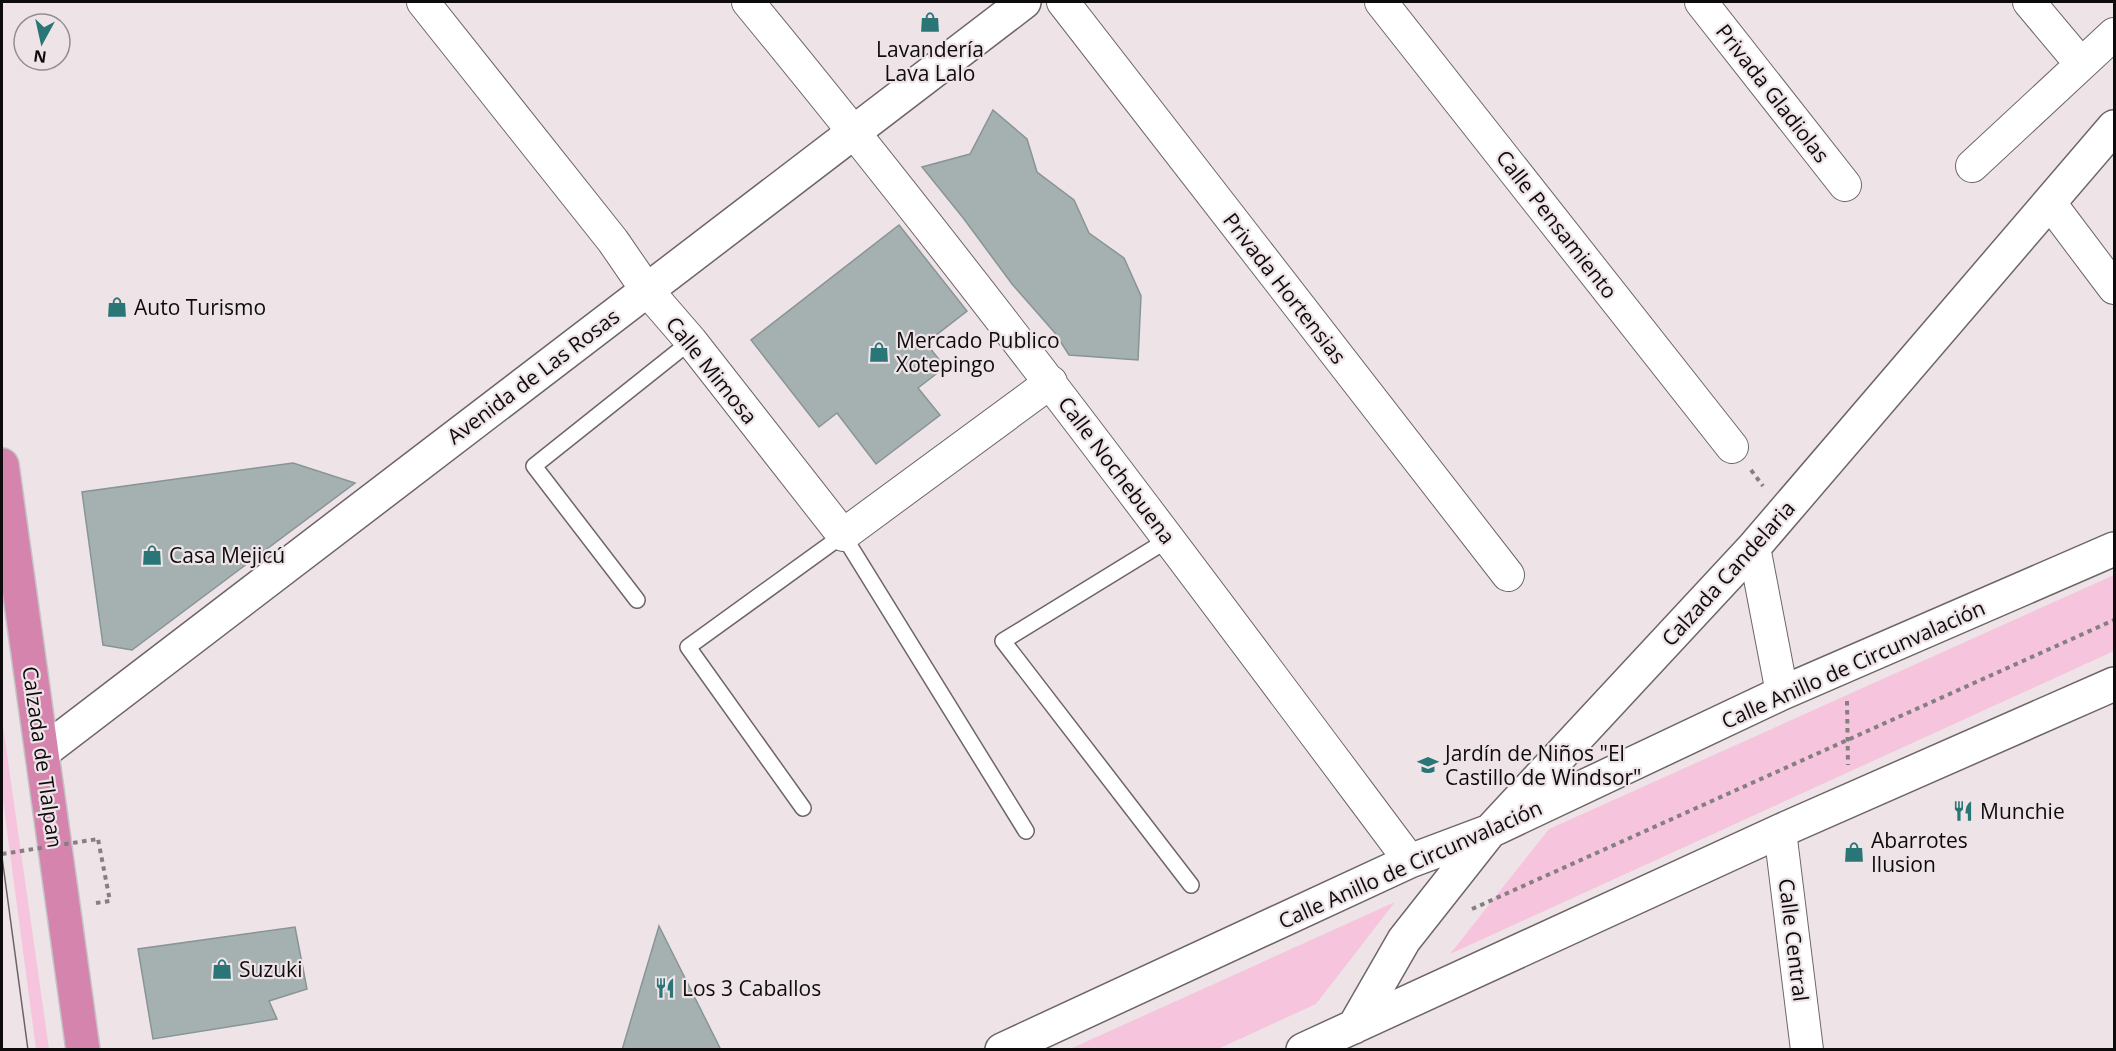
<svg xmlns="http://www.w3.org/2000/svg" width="2116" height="1051" font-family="'Open Sans',sans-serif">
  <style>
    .green { fill: #f6c4dc }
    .building { fill: #a5b1b0; stroke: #899494; stroke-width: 1.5 }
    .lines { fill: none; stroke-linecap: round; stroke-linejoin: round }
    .lane-casing { stroke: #6e6569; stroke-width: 18 }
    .street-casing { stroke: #6e6569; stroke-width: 34 }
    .secondary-casing { stroke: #6e6569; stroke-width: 36 }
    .highway-casing { stroke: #c5c4c5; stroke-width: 36 }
    .path { stroke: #857f82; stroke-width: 4; stroke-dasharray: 4.5 4.5; stroke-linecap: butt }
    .lane { stroke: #fff; stroke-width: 15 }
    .street { stroke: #fff; stroke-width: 32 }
    .secondary { stroke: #fff; stroke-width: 33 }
    .highway { stroke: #d585ad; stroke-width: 33 }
    .tram { stroke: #6a6467; stroke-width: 1.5 }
    .path-bridge { stroke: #857f82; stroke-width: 4; stroke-dasharray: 4.5 4.5; stroke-linecap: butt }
    .labels { text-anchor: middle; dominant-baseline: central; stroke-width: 4.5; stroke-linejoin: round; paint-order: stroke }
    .poi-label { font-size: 21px; fill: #0e0b0d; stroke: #eee4e8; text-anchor: start }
    .street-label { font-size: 21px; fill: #0e0b0d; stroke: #eee4e8 }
  </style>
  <rect width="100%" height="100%" fill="#eee4e8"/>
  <path class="green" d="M 2114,575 L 2114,651 L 1450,954 L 1549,829 Z
    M 2,719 L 49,1049 L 36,1049 L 2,793 Z
    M 1395,902 L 1316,1004 L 1218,1049 L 1070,1049 Z"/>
  <path class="building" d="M 993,110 L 1027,139 L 1037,172 L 1074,200 L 1089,233 L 1124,258 L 1141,296 L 1138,360 L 1069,355 L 1055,333 L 1012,284 L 964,219 L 922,167 L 970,154 Z
    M 899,225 L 967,311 L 926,343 L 945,367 L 918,388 L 940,415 L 876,464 L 837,413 L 819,427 L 751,340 Z
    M 293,463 L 355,483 L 132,650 L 103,645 L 82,492 Z
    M 659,926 L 721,1050 L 622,1050 Z
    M 295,927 L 307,989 L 269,1001 L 277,1019 L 153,1039 L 138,949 Z"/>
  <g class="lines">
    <g class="lane-casing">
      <path id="lane" d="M 1169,539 L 1003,641 L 1191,885
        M 637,600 L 534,466 L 691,341
        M 803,808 L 688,647 L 843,535 L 1026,831"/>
    </g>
    <g class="street-casing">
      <path id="street" d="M 423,2 L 613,241 L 646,289 L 691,341 L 843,535 L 1051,382
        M 748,2 C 978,281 1193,571 1410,861
        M 1063,2 L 1508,575
        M 1381,2 L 1732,447
        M 1701,2 L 1845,185
        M 2029,2 L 2081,64
        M 1972,166 L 2114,34
        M 2050,203 L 2114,288
        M 1754,547 L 1782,693
        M 1780,831 L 1807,1050"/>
    </g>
    <g class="secondary-casing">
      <path id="secondary" d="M 43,752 L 1024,2
        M 1354,1027 L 1404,940 L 1490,831 L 1754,547 L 2114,127
        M 1002,1050 L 1410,861 L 1490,831 L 1782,693 L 2114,549
        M 1303,1050 L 1780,831 L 2114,684"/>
    </g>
    <g class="highway-casing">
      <path id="highway" d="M 2,465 L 83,1050"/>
    </g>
    <path class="path" d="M 1751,470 L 1763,486
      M 1847,701 L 1848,765
      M 96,903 L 110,901 L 98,839
      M 1472,909 L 2114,620"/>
    <use href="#lane" class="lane"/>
    <use href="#street" class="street"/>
    <use href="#secondary" class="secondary"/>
    <use href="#highway" class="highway"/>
    <path class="tram" d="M 2,857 L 28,1050"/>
    <path class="path-bridge" d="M 2,854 L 98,839"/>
  </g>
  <defs>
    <g id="shop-bare" transform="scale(1.62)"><path d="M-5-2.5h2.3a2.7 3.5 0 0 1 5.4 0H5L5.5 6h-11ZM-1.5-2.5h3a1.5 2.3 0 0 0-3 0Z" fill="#2a7575" stroke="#eee4e8" stroke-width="2.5" paint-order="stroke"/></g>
    <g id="school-bare" transform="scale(1.62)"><path d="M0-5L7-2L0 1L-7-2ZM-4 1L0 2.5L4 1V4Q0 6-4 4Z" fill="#2a7575" stroke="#eee4e8" stroke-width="2.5" paint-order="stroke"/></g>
    <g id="restaurant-bare" transform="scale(1.62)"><path d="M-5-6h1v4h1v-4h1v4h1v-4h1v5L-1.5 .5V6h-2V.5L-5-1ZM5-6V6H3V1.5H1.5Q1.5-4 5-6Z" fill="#2a7575" stroke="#eee4e8" stroke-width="2.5" paint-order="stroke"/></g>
  </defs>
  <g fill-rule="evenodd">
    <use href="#shop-bare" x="930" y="22"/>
    <use href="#shop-bare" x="117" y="307"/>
    <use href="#shop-bare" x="879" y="352"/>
    <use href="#shop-bare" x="152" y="555"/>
    <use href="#school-bare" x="1428" y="765"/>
    <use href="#restaurant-bare" x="1963" y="811"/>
    <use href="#shop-bare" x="1854" y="852"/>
    <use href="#shop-bare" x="222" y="969"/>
    <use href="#restaurant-bare" x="665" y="988"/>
  </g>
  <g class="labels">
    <g class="poi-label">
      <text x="930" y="49" text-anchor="middle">Lavandería<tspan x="930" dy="24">Lava Lalo</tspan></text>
      <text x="134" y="307">Auto Turismo</text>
      <text x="896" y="340">Mercado Publico<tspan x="896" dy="24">Xotepingo</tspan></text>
      <text x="169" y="555">Casa Mejicú</text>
      <text x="1445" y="753">Jardín de Niños "El<tspan x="1445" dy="24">Castillo de Windsor"</tspan></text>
      <text x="1980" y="811">Munchie</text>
      <text x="1871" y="840">Abarrotes<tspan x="1871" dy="24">Ilusion</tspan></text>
      <text x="239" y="969">Suzuki</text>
      <text x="682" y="988">Los 3 Caballos</text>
    </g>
    <g class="street-label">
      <text transform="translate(1773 93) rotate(52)">Privada Gladiolas</text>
      <text transform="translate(1557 224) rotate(52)">Calle Pensamiento</text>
      <text transform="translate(1285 288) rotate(52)">Privada Hortensias</text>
      <text transform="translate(712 370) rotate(51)">Calle Mimosa</text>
      <text transform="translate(533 376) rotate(-37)">Avenida de Las Rosas</text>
      <text transform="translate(1117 470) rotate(53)">Calle Nochebuena</text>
      <text transform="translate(1728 573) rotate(-48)">Calzada Candelaria</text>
      <text transform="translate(1853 664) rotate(-24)">Calle Anillo de Circunvalación</text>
      <text transform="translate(43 757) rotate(82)">Calzada de Tlalpan</text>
      <text transform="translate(1410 864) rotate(-24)">Calle Anillo de Circunvalación</text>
      <text transform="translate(1794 940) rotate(83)">Calle Central</text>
    </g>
  </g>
  <rect width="2116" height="1051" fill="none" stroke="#0e0b0d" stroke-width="6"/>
  <g transform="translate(42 42) rotate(188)"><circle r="28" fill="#eee4e8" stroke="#948d90" stroke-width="1.5"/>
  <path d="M0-4.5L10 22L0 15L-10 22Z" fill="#2a7575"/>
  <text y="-9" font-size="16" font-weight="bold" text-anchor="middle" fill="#0e0b0d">N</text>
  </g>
</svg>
